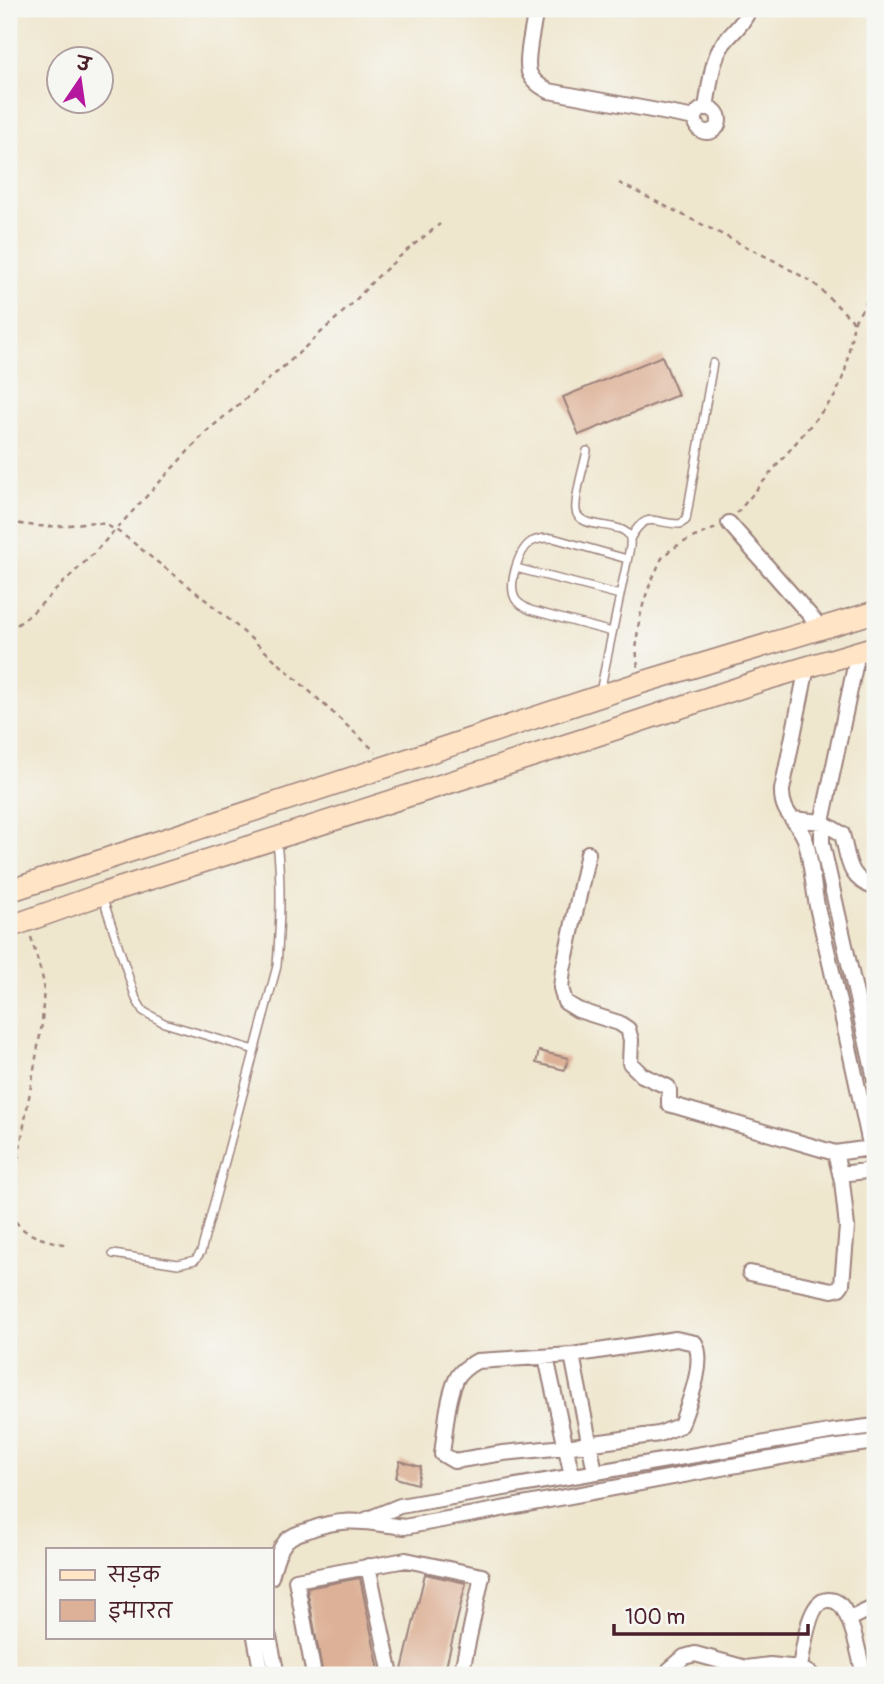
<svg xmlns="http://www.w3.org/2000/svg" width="884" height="1684" font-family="Pangolin,'Playpen Sans Deva',sans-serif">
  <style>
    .building { fill: #ddb197 }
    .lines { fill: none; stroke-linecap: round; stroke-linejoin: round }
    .lane-casing { stroke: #9c827c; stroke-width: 10 }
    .street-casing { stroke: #9c827c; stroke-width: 18 }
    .secondary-casing { stroke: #9c827c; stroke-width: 24 }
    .path { stroke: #9c827c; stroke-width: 2.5; stroke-dasharray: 5 5; stroke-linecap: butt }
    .lane { stroke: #fff; stroke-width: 7 }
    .street { stroke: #fff; stroke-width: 14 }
    .secondary { stroke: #ffe4c6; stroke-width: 21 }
  </style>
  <rect width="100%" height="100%" fill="#f6f6f2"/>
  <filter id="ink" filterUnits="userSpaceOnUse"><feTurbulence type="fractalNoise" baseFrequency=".0143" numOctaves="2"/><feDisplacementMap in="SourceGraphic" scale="14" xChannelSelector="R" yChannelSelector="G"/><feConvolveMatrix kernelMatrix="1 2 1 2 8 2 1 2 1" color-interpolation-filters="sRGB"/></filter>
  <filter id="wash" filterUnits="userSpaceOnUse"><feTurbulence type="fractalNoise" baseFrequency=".00686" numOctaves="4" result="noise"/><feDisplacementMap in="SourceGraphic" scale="28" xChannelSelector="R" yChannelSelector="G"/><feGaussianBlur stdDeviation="1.57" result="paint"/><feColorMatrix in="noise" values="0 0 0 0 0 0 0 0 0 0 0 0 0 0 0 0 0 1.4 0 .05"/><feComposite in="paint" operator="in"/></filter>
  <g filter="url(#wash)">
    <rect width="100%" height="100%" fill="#efe6ce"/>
    <g id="blocks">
      <path class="building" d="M 662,356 L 678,395 L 579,435 L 563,397 Z
        M 539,1051 L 568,1058 L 565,1070 L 536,1063 Z
        M 400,1461 L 421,1467 L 417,1484 L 396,1478 Z
        M 425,1574 L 466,1583 L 444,1675 L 401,1674 Z
        M 360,1578 L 380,1675 L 323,1675 L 307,1588 Z"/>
    </g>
  </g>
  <g filter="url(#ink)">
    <use href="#blocks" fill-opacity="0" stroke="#9c827c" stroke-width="2"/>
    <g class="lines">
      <g class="lane-casing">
        <path id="lane" d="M 587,451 C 584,466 574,497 576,511 C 579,530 622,521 629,536 C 631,539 630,545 630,547 L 600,692
          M 630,539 C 647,509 654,524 680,524 L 686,520 L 713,363
          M 516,568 L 620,595
          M 612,632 L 530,610 C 525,607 520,605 516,600 C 507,586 518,551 531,542 C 539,538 545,538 553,538 L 627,559
          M 102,896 L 136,999 L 143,1011 L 164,1023 L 255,1050
          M 113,1254 L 178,1264 L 195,1260 L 201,1252 L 277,966 C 280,924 282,884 277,842"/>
      </g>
      <g class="street-casing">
        <path id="street" d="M 536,9 C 534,24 525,58 529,72 C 532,81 541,87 549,91 L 695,118
          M 706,107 C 710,87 711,61 723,44 C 733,31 743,25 749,9
          M695 120a12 12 0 1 1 24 0a12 12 0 1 1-24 0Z
          M 729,523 L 822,629
          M 858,652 L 822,822 L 822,843 L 875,1079
          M 807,667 L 782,790 C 781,816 800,821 806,842 C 812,865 813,888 818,911 C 838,996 857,1082 875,1168
          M 792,819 L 822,822 L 842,834 C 849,860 847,878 875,888
          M 588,853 L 563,970 L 561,988 L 565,1002 L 578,1010 L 619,1023 L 628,1029 L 631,1040 L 630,1063 L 642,1075 L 668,1087 L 669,1090 L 669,1104 L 835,1153 L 871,1148
          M 840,1174 L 875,1170
          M 750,1273 L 832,1290 L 839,1288 L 842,1284 L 847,1227 L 842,1181 L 835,1153
          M 676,1339 L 695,1343 C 706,1363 688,1405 681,1425 L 659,1434 L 565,1447 L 503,1453 L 454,1461 L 442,1454 C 445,1433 447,1400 456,1380 C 460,1371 468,1366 477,1361 L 572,1355 Z
          M 572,1355 L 595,1472
          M 546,1357 L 572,1476
          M 363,1521 L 400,1506 L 829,1432 L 875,1426
          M 368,1566 L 391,1675
          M 271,1577 C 275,1563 277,1552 286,1541 C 292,1535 298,1533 306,1531 C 344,1516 365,1522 404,1527 L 824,1449 L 875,1442
          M 849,1619 L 875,1607
          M 255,1637 L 262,1675
          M 269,1637 L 277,1675
          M 800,1668 C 803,1652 808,1601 827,1600 C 838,1599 843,1607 847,1616 C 856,1634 859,1656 864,1675
          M 314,1675 L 296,1580 L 406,1560 L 482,1576 L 461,1675
          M 666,1675 L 670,1669 L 684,1657 L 695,1654 L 746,1668 L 770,1665 L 800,1668 L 812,1675"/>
      </g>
      <g class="secondary-casing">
        <path id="secondary" d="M 9,891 L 640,683 L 875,612
          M 9,927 L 102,894 L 579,741 L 760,681 L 875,647"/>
      </g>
      <path class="path" d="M 619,183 L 771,259 L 814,283 L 854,322 L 845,372 L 835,396 L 737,513
        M 854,322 L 868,300 L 875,277
        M 9,521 C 25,526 44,527 61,526 C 75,525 90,520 103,524 C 122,531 140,549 156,561 C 234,619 304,687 376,752
        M 9,631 L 31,614 L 93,554 L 206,432 L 289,362 L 353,303 L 373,281 L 406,251 L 440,224
        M 638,667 C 633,635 642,600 656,571 C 658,567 660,560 663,557 C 674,544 700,535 716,528
        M 31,937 L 44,983 L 42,1024 L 10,1204 C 13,1235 42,1239 67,1245"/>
      <use href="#lane" class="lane"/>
      <use href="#street" class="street"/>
      <use href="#secondary" class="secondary"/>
    </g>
  </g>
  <rect width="884" height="1684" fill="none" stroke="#f6f6f2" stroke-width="35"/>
  <rect x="46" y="1548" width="228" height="91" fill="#f6f6f2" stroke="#b1a0a2" stroke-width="2"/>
  <rect x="60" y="1570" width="35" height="10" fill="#ffe4c6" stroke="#b1a0a2" stroke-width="2"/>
  <text x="108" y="1582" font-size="21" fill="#4a1f2b">सड़क</text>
  <rect x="60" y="1600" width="35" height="21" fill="#ddb197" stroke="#b1a0a2" stroke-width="2"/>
  <text x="108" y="1618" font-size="21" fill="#4a1f2b">इमारत</text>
  <g transform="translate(80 80) rotate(13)"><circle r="33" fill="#f6f6f2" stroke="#b1a0a2" stroke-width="2"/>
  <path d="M0-5L12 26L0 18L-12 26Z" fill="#b5179e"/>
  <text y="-10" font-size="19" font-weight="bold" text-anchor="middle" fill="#4a1f2b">उ</text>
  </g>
  <path d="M614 1624v10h194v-10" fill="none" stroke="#4a1f2b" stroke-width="3.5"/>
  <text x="625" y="1624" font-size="21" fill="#4a1f2b" stroke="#f6f6f2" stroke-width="5" paint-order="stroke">100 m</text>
</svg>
